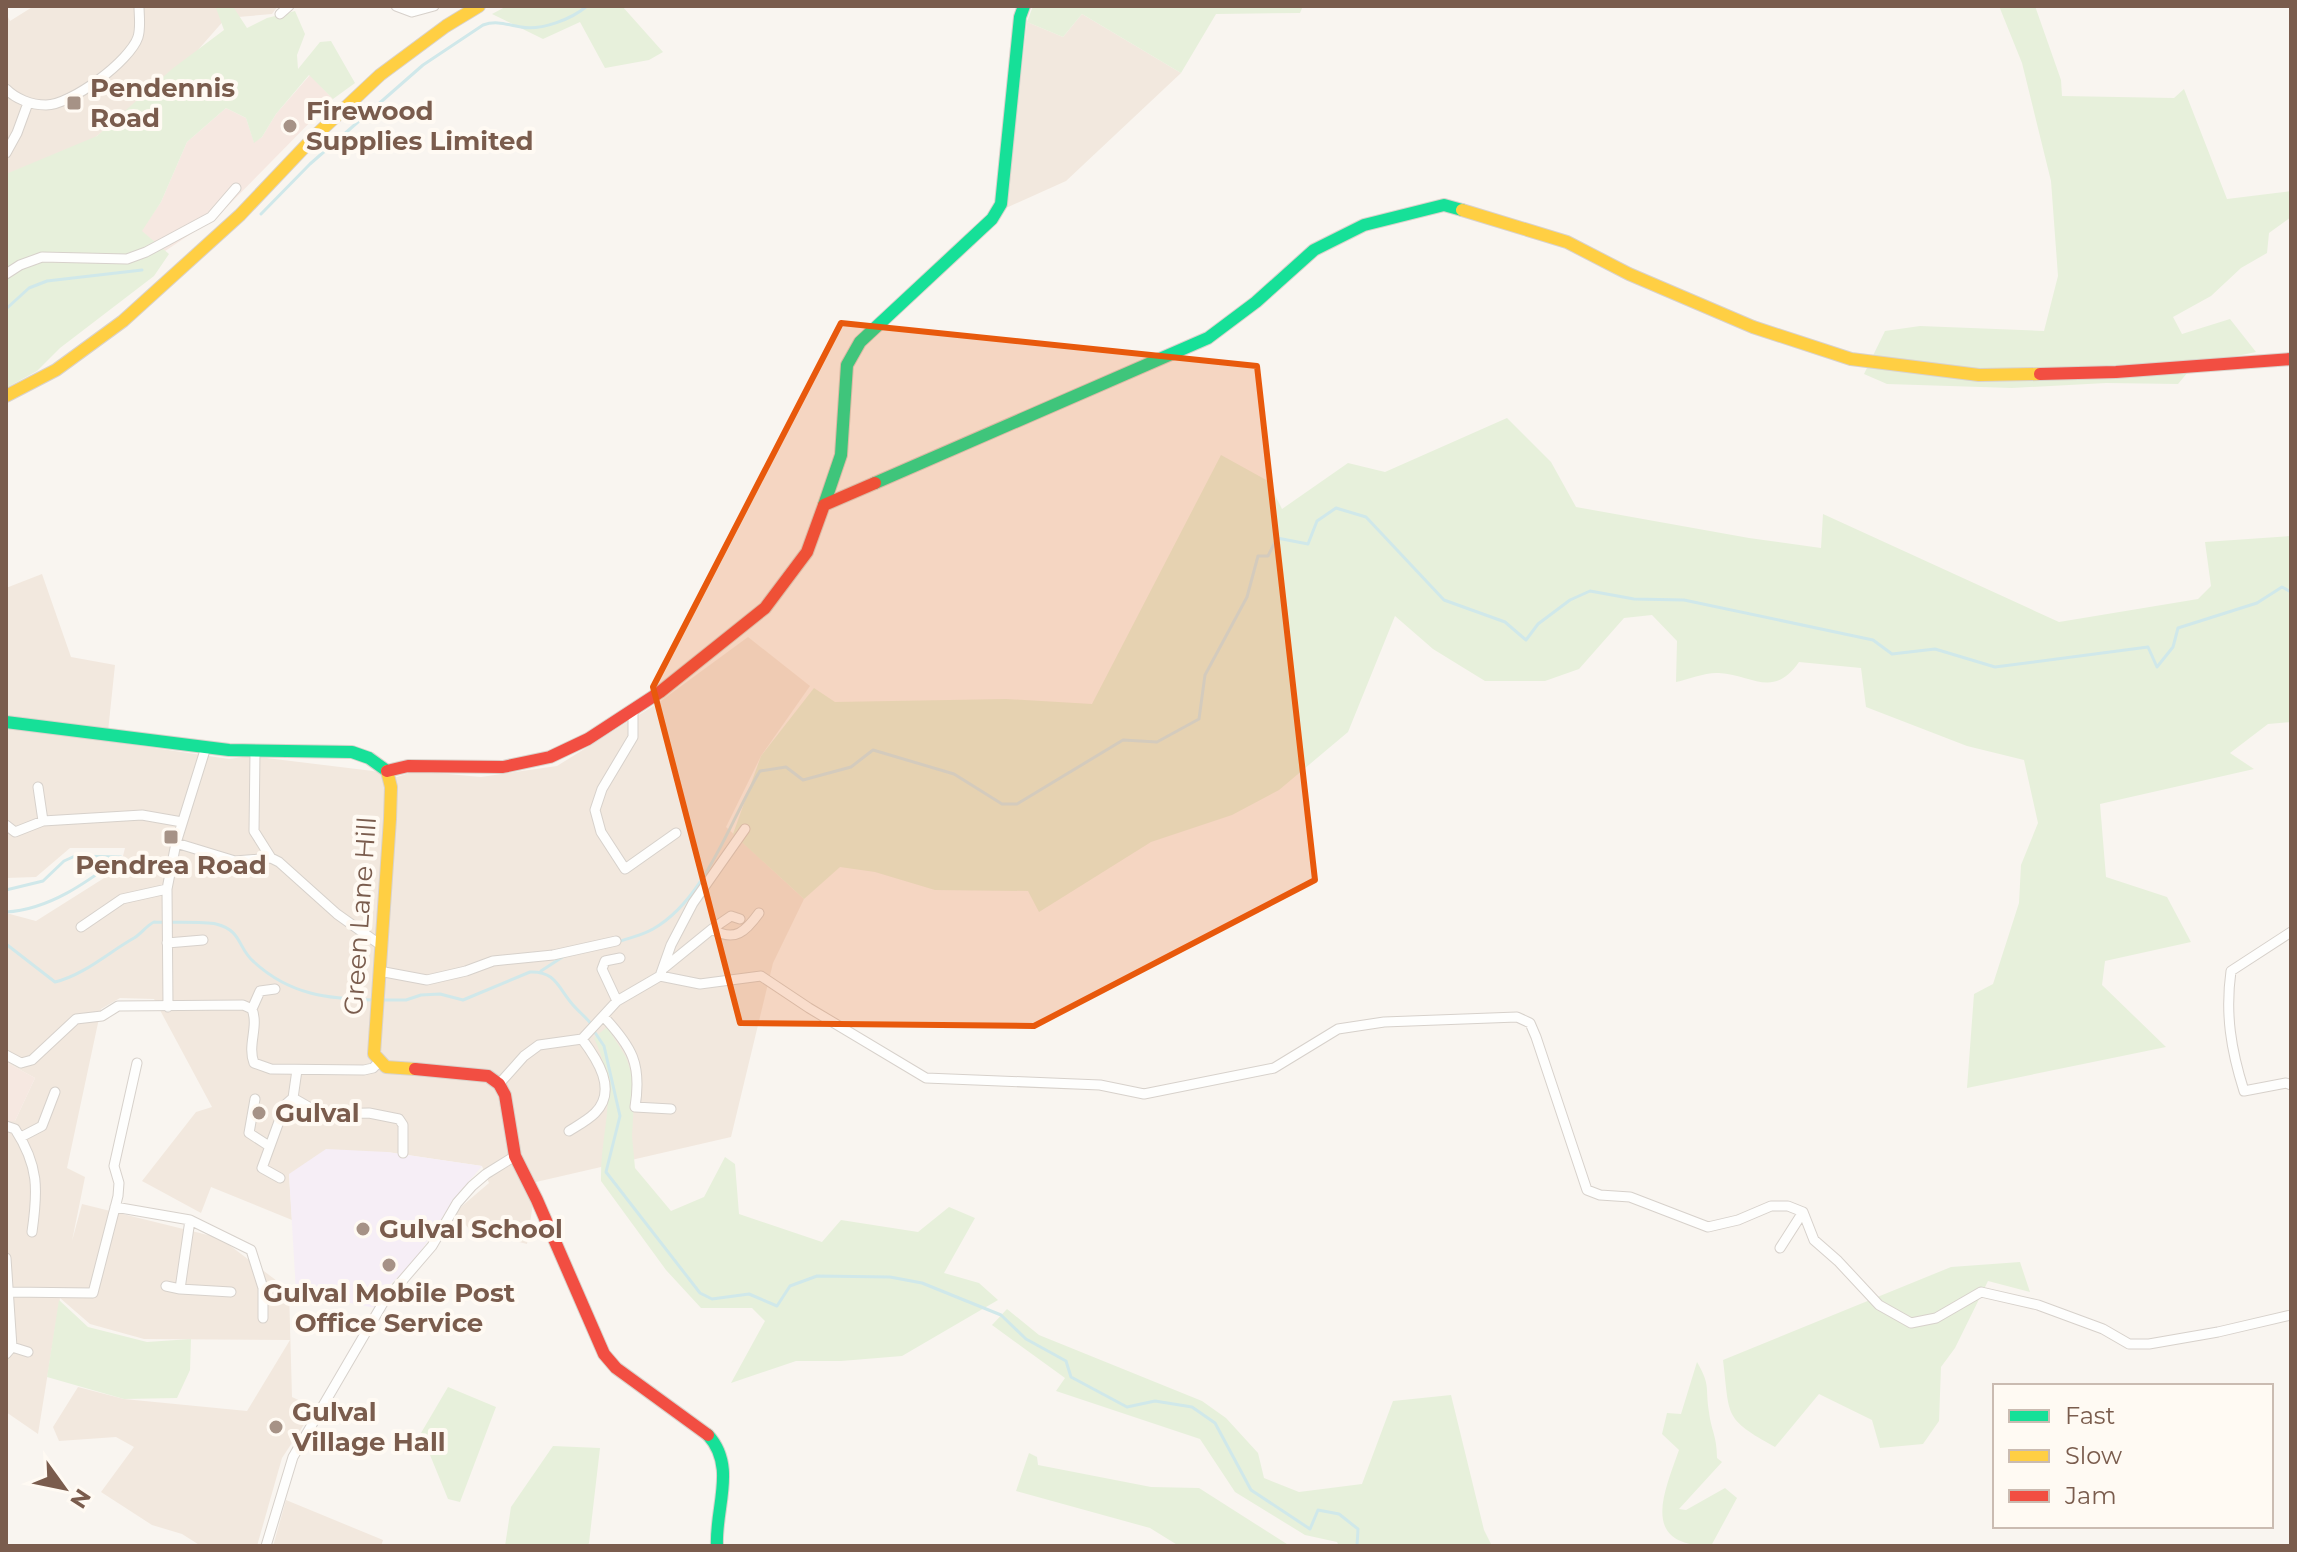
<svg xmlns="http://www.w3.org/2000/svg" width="2297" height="1552" font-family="Montserrat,sans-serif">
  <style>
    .residential { fill: #f2e8de }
    .commercial { fill: #f6e8e1 }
    .education { fill: #f6eef6 }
    .green { fill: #e7f0db }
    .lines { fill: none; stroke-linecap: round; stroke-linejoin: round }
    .stream { stroke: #d0e8ea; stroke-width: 3 }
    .street-casing { stroke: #d7d1cb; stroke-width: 11 }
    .fast-casing { stroke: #d9d2cb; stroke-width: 14 }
    .slow-casing { stroke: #d9d2cb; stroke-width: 14 }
    .jam-casing { stroke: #d9d2cb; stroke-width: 14 }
    .street { stroke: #fefefd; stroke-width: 9 }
    .fast { stroke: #16e098; stroke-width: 12 }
    .slow { stroke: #ffcf43; stroke-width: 12 }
    .jam { stroke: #f24e42; stroke-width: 12 }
    .marked { fill: #e8590c; fill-opacity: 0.2; stroke: #e8590c; stroke-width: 6; stroke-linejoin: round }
    .poi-dot { fill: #a69286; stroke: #fffaf3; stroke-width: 3 }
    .labels { text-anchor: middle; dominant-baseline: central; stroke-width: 8; stroke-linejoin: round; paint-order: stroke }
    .poi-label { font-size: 26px; font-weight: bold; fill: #7a5c4d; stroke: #fffaf3; text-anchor: start }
    .street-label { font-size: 26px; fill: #7a5c4d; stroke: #fffaf3 }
  </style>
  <rect width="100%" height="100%" fill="#f9f5f0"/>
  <path class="residential" d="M 34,6 L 278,6 L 272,14 L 226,18 L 190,59 L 80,150 L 6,181 L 6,13 L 10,21 Z
    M 1082,14 L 1181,73 L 1066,181 L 1006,208 L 1027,22 L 1063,37 Z
    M 42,574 L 71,657 L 115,665 L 107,741 L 229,759 L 250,756 L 373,771 L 397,777 L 415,771 L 481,777 L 557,766 L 658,703 L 748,637 L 810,686 L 761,756 L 726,827 L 804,899 L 773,963 L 731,1137 L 536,1182 L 527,1244 L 470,1230 L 455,1212 L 489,1183 L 482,1166 L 387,1152 L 289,1174 L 292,1220 L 211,1187 L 201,1213 L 142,1181 L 196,1112 L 212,1107 L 154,999 L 120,998 L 101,1009 L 67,1168 L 85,1177 L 72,1241 L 82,1204 L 220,1238 L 289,1290 L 292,1397 L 315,1408 L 282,1458 L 257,1546 L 201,1546 L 182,1534 L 152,1525 L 101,1492 L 134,1447 L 116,1437 L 59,1441 L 53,1427 L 78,1387 L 124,1399 L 247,1411 L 290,1340 L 144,1339 L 90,1324 L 60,1298 L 38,1434 L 6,1412 L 6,1121 L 15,1121 L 35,1078 L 6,1062 L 6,913 L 36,921 L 120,868 L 125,848 L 70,848 L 36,877 L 6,878 L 6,588 Z
    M 286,1500 L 383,1540 L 381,1546 L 273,1546 Z"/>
  <path class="commercial" d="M 310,75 L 333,99 L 218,216 L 165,251 L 141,231 L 161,202 L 187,142 L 226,108 L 246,118 L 254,142 L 262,137 L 276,114 Z
    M 6,1062 L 35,1078 L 15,1121 L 6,1121 Z"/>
  <path class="education" d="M 326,1149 L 387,1152 L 482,1166 L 453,1200 L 418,1256 L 391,1284 L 375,1308 L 296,1292 L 289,1174 Z"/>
  <path class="green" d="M 507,6 L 622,6 L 663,52 L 649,60 L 605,68 L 580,22 L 543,39 L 492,14 Z
    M 1033,6 L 1303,6 L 1300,13 L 1216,14 L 1181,73 L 1082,14 L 1063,37 L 1027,22 Z
    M 1999,6 L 2035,6 L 2061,80 L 2062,96 L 2174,98 L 2184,89 L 2227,199 L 2291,191 L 2291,217 L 2269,233 L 2267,253 L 2241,268 L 2211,296 L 2173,317 L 2182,334 L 2230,319 L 2256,352 L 2194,365 L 2178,384 L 2106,383 L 2012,388 L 1887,384 L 1864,374 L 1885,331 L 1920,326 L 2044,331 L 2058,276 L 2051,181 L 2022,63 Z
    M 216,8 L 234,8 L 247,28 L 267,18 L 295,11 L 305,34 L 297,55 L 298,69 L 320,42 L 331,41 L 355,83 L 333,99 L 309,75 L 276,114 L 262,137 L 254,143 L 246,118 L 226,108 L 187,142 L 161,202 L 142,231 L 169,254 L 154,276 L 60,348 L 37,371 L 6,388 L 6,174 L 97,136 L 172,69 L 224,30 Z
    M 1507,418 L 1551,462 L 1576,507 L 1749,538 L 1821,548 L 1823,514 L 2059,622 L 2198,599 L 2211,586 L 2205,542 L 2290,536 L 2291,722 L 2268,724 L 2230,753 L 2254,769 L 2100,804 L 2106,877 L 2167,897 L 2191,942 L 2105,961 L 2102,985 L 2166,1047 L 1967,1088 L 1974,994 L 1993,984 L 2019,903 L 2021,865 L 2038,823 L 2024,760 L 1967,746 L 1866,707 L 1861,668 L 1799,662 C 1773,699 1753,675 1719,673 C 1706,672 1689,679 1676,682 L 1677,641 L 1652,615 L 1624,618 L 1579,669 L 1545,681 L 1485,681 L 1433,649 L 1395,616 L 1348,732 L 1279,790 L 1232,815 L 1151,842 L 1039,912 L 1028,891 L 935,890 L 875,872 L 840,867 L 804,899 L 733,834 L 761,756 L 814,688 L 835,702 L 1006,699 L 1092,704 L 1221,455 L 1268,481 L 1282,509 L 1348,463 L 1385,472 Z
    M 607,1027 L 626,1057 L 635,1084 L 632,1136 L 635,1168 L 671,1211 L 704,1197 L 725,1157 L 735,1164 L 739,1214 L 822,1242 L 841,1220 L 918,1232 L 949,1207 L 975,1218 L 944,1273 L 979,1283 L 998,1300 L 902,1356 L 841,1361 L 796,1361 L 731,1383 L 765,1321 L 752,1308 L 701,1308 L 666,1270 L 601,1181 C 600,1126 621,1094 594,1038 Z
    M 2020,1262 L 2030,1292 L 1988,1281 L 1955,1348 L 1941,1367 L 1939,1421 L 1923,1444 L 1880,1448 L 1872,1420 L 1819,1394 L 1775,1447 C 1723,1418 1730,1417 1723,1360 L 1951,1267 Z
    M 59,1300 L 88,1327 L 147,1342 L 191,1339 L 190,1370 L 177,1398 L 124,1399 L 47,1377 Z
    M 1007,1309 L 1039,1335 L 1202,1401 L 1226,1418 L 1258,1453 L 1264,1478 L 1299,1492 L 1362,1484 L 1393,1401 L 1451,1395 L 1484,1530 L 1492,1546 L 1339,1546 L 1337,1542 L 1305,1535 L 1235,1492 L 1200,1439 L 1056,1391 L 1065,1378 L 992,1325 Z
    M 1697,1362 C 1711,1386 1705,1387 1709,1412 C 1711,1430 1717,1436 1717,1458 L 1722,1462 L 1679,1509 L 1686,1510 L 1725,1488 L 1737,1498 L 1711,1546 C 1639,1546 1664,1493 1679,1450 L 1662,1434 L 1667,1413 L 1681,1414 Z
    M 448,1387 L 496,1407 L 460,1502 L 448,1499 L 421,1433 Z
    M 553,1446 L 600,1448 L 589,1543 L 587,1546 L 505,1546 L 511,1507 Z
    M 1029,1453 L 1037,1457 L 1038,1465 L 1151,1487 L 1199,1488 L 1290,1546 L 1179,1546 L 1150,1528 L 1016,1491 Z"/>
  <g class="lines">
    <path class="stream" d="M 261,214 L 310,164 L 423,65 L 483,25 C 497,20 508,25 521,27 C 541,31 572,19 587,6
      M 6,309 L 29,288 L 47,281 L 142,270
      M 6,890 L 43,881 L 64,861 L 75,856 L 121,857
      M 6,912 C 49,910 87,882 121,857 L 151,873
      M 618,942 C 629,938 643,935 653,929 C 706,899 730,820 760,771 L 786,767 L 803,780 L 851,767 L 873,750 L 954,774 L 1002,804 L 1017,804 L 1123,740 L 1157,742 L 1199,719 L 1205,675 L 1247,597 L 1258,556 L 1268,556 L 1277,538 L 1308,544 L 1317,521 L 1336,508 L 1366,517 L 1444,600 L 1505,622 L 1526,640 L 1538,624 L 1570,600 L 1590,591 L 1634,599 L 1684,600 L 1873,640 L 1892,654 L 1935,649 L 1995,667 L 2148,647 L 2157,667 L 2173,647 L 2178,628 L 2257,603 L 2282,587 L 2291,592
      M 6,944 L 55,982 C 84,975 109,952 134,938 C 142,933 146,926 154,922 C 170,923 203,921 216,924 C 242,930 238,949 254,962 C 290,995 328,999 375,1000
      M 541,971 L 564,956
      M 382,1000 L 406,1000 L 421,995 L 440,994 L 463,1000 L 530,972 C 556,971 558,988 573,1005 C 579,1012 586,1017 591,1024
      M 594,1031 L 604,1046 L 620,1116 L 606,1172 L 700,1293 L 712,1299 L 749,1294 L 777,1306 L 790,1286 L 817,1276 L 890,1277 L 922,1283 L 1001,1315 L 1026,1339 L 1066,1361 L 1071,1377 L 1127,1407 L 1155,1401 L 1192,1407 L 1215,1423 L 1251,1490 L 1310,1529 L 1318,1510 L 1339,1514 L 1358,1529 L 1357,1546"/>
    <g class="street-casing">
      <path id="street" d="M 396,6 L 412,12 L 434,6
        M 280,14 L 289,6
        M 6,89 C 16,99 31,105 46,105 C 71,105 130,61 138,37 C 141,27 139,16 139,6
        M 6,153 L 17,133 L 28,103
        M 6,274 L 20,265 L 42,257 L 127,259 L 146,252 L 211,217 L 236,188
        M 633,712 L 633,737 L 602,789 L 595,810 L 601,832 L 625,869 L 676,833
        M 255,752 L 254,831 L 271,858
        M 43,821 L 142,815 L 182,822
        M 6,825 L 15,832 L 43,821 L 38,787
        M 176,843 L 235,861 L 271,858 L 279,862 L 337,914 L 382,946
        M 81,927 L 122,899 L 167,889
        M 712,929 L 731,916 L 740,919
        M 2291,932 L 2231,971 C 2225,1014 2231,1050 2244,1091 L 2286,1083 L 2291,1085
        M 167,943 L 203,940
        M 664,968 L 712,929 C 735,943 746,931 759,913
        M 379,971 L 427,980 L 466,971 L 493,961 L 553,955 L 616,941
        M 660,976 L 700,984 L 761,976 L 809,1008 L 926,1078 L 1100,1085 L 1144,1094 L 1274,1068 L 1338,1029 L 1384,1022 L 1517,1017 L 1530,1023 L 1536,1037 L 1587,1190 L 1600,1195 L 1630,1197 L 1708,1227 L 1738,1220 L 1771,1206 L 1788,1206 L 1803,1212 L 1814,1240 L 1838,1261 L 1879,1305 L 1911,1323 L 1936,1318 L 1981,1292 L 2038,1305 L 2103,1329 L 2129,1344 L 2149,1344 L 2218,1332 L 2291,1315
        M 660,976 L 671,945 L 693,903 L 745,829
        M 617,1001 L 602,969 L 605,961 L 620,958
        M 168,1007 L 167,889 L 176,843 L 206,747
        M 252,1009 L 260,991 L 275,989
        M 603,1016 C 632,1047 642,1064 635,1107 L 671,1109
        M 6,1055 L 21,1063 L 32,1060 L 76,1019 L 102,1016 L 118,1006 L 243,1005 L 252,1009 C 259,1027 247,1045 254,1063 L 271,1069 L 364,1070 L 373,1068 L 379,1062
        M 499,1084 L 524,1056 L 539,1045 L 582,1039 L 617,1001 L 660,976
        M 293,1098 L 321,1114 L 369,1113 L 399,1119 L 403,1125 L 403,1153
        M 255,1099 L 249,1133 L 269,1146
        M 6,1126 L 15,1129 C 39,1166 38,1190 32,1232
        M 569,1131 C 577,1126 588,1120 595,1113 C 618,1090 597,1059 582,1039
        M 21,1137 L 42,1126 L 55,1092
        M 280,1178 L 262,1168 L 285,1105 L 293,1098 L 297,1070
        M 115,1207 L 190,1220 L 251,1250 L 263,1288 L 263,1318
        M 190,1220 L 180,1289 L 231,1292
        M 1780,1248 L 1803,1212
        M 6,1258 L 12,1347 L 6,1354
        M 166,1286 L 180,1289
        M 9,1292 L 93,1293 L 118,1196 L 119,1183 L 114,1166 L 137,1063
        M 12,1347 L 28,1352
        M 266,1546 L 293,1457 L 383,1303 L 432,1246 L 457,1203 L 472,1186 L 486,1174 L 515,1156"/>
    </g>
    <g class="fast-casing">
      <path id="fast" d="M 875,483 L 1208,338 L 1256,302 L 1314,250 L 1364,225 L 1444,205 L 1462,210
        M 824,505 L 841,455 L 847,365 L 860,342 L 992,219 L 1001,204 L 1020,17 L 1024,6
        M 6,722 L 229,750 L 352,752 L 369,758 L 387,771
        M 708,1435 C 737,1467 715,1507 717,1546"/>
    </g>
    <g class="slow-casing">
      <path id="slow" d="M 1462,210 L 1567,242 L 1629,274 L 1753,327 L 1851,359 L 1979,375 L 2040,374
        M 6,396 L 56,370 L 123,321 L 240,215 L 315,136 L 380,75 L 446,26 L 479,6
        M 387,771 L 391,787 L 390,819 L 374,1054 L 386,1067 L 415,1069"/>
    </g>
    <g class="jam-casing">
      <path id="jam" d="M 2040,374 L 2116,372 L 2291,359
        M 387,771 L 408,766 L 503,767 L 550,757 L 588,739 L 660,692 L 765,608 L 807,552 L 824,505 L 875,483
        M 415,1069 L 488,1076 L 499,1084 L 505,1095 L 515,1156 L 537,1200 L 604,1354 L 616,1368 L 708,1435"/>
    </g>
    <use href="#street" class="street"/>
    <use href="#fast" class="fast"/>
    <use href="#slow" class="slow"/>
    <use href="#jam" class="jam"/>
  </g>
  <path class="marked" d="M 841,323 L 1257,366 L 1315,880 L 1034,1026 L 740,1023 L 653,687 Z"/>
  <g class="poi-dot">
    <rect x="66" y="95" width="16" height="16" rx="4"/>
    <circle cx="290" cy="126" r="8"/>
    <rect x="163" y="829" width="16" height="16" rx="4"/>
    <circle cx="259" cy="1113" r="8"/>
    <circle cx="363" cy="1229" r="8"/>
    <circle cx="389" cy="1265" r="8"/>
    <circle cx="276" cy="1427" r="8"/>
  </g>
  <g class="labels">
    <g class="poi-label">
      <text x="90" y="88">Pendennis<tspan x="90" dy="30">Road</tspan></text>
      <text x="306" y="111">Firewood<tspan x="306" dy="30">Supplies Limited</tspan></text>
      <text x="171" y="865" text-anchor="middle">Pendrea Road</text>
      <text x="275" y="1113">Gulval</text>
      <text x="379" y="1229">Gulval School</text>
      <text x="389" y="1293" text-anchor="middle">Gulval Mobile Post<tspan x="389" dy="30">Office Service</tspan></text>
      <text x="292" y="1412">Gulval<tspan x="292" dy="30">Village Hall</tspan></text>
    </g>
    <g class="street-label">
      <text transform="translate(360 916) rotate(-86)">Green Lane Hill</text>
    </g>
  </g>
  <rect width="2297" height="1552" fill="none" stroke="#7a5c4d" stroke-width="16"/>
  <rect x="1993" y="1384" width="280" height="144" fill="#fffaf3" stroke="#cabbb1" stroke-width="2"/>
  <rect x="2009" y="1410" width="40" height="12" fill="#16e098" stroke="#cabbb1" stroke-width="2"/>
  <text x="2065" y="1424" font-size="24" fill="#7a5c4d">Fast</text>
  <rect x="2009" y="1450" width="40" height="12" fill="#ffcf43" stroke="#cabbb1" stroke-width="2"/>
  <text x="2065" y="1464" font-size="24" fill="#7a5c4d">Slow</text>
  <rect x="2009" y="1490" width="40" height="12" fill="#f24e42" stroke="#cabbb1" stroke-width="2"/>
  <text x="2065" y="1504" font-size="24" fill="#7a5c4d">Jam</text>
  <g transform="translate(64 1488) rotate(123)" stroke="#fffaf3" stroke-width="6" paint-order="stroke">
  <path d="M0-6L14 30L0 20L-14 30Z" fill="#7a5c4d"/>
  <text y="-12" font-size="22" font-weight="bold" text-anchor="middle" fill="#7a5c4d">N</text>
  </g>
</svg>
